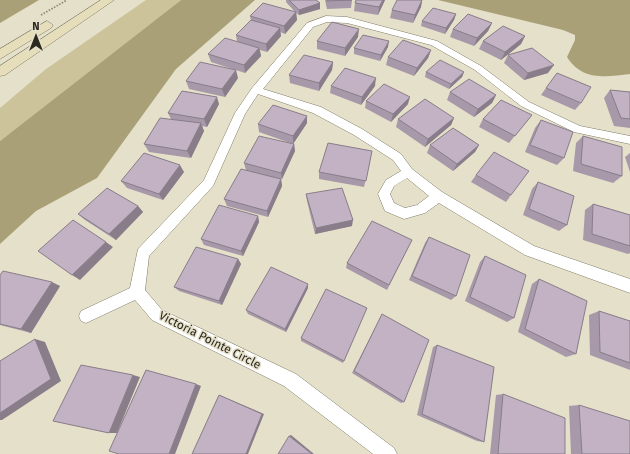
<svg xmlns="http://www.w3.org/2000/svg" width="630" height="454" font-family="'Fira Sans',sans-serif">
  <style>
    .green { fill: #cdc39b }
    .water { fill: #aaa078 }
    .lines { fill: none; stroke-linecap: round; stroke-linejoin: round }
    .street-casing { stroke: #817c68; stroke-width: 1 }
    .secondary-casing { stroke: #817c68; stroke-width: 1 }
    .path { stroke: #8e8a7a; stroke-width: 2; stroke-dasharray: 1.5 1.5; stroke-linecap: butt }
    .street { fill: #fff; fill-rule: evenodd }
    .secondary { fill: #e6debb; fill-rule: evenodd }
    .wall { fill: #a799a9 }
    .shaded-wall { fill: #887d89 }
    .building { fill: #c2b2c4; stroke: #887d89 }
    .labels { text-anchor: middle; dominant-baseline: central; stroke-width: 3; stroke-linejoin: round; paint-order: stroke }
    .street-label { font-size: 12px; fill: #2b2820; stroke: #e5e0c9 }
  </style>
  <rect width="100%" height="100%" fill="#e5e0c9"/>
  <path class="green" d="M 146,0 L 181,0 L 0,141 L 0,108 L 46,69 Z"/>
  <path class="water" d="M 0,0 L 39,0 L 0,23 Z
    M 181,0 L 255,0 L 176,69 L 97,178 L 36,211 L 0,244 L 0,141 Z
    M 438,0 L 630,0 L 630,74 C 606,77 582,81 567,57 L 575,40 L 575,35 L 563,30 Z"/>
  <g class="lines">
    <g class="street-casing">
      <path id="street" d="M 326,16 L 347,17 L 437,41 L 481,66 L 529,102 L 580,126 L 630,136 L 630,144 L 574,132 L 521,106 L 475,70 L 431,45 L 347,23 L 327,22 L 313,27 L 263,89 L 321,107 L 362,129 L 401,154 L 412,169 L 442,192 L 534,246 L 630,279 L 630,293 L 525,255 L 439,203 L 425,213 L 404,219 L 385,211 L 378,194 L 386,180 L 401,171 L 393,160 L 354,135 L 313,113 L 258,94 L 245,114 L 213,186 L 149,256 L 145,290 L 162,310 L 296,374 L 394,448 L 397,454 L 373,454 L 284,386 L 152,320 L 135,300 L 86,323 L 81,321 L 79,316 L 81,311 L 130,288 L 138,249 L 204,180 L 235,113 L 252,88 L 307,23 ZM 407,178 L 429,196 L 417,205 L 405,208 L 394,203 L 390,194 L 394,186 Z"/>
    </g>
    <g class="secondary-casing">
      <path id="secondary" d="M 101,0 L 114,0 L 5,75 L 0,76 L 0,66 Z
        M 47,21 L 53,25 L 51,28 L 0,59 L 0,49 Z"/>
    </g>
    <path class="path" d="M 41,15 L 67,0"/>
    <use href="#street" class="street"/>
    <use href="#secondary" class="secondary"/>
  </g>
  <path class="wall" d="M 286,0 L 316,0 L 320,3 L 320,9 L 299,15 L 296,13 L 297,20 L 285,34 L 280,32 L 281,36 L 267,52 L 260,50 L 261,56 L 245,73 L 211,62 L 208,54 L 237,41 L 236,35 L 251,20 L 250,16 L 295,12 L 286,2 Z
    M 325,0 L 352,0 L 351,8 L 327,9 Z
    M 356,0 L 385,0 L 378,15 L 354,11 L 355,3 Z
    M 422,0 L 421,7 L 413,23 L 390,18 L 392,10 Z
    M 456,14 L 454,20 L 445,34 L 421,26 L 422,21 Z
    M 492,23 L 488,31 L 474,46 L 450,37 L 453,29 Z
    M 525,36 L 521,44 L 501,60 L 479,49 L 483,41 Z
    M 358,37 L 345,56 L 317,49 L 317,41 Z
    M 388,47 L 380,61 L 354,54 L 354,48 Z
    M 431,50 L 428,58 L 414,76 L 386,65 L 388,57 Z
    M 508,55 L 548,73 L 524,80 L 504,63 Z
    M 333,62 L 332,70 L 319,91 L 290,83 L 289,75 Z
    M 426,72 L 464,72 L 462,77 L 449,89 L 425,77 Z
    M 238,78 L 225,97 L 189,89 L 186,81 Z
    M 331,86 L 375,86 L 361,105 L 330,93 Z
    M 546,88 L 581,103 L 575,110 L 541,95 Z
    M 610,90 L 630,92 L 630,128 L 614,126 L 604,98 Z
    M 450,92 L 496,95 L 492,103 L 474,117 L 447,100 Z
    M 366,101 L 408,104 L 391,122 L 365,108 Z
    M 219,104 L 207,127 L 202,126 L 204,131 L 191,158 L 149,152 L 144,144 L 171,119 L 168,113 Z
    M 532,115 L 526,122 L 509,143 L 479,127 L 483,119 Z
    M 307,116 L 307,123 L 293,144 L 259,132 L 258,124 Z
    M 454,118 L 451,125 L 425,147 L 396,127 L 398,119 Z
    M 541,120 L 564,158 L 557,165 L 525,152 L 535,128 Z
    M 583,136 L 622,176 L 613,183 L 573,171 L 576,143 Z
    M 294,144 L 295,151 L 282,179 L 281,179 L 282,186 L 268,217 L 227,206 L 224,199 L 246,170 L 244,163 Z
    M 430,145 L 479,145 L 475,152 L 453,171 L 427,153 Z
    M 372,151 L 364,187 L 319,179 L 319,172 Z
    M 630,153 L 630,172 L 625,157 Z
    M 184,172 L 163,200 L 127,188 L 121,181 Z
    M 476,175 L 511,195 L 506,202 L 471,182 Z
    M 538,182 L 567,225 L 559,231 L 523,215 L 532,189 Z
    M 306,194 L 352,226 L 315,234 L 307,201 Z
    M 593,204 L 630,215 L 630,253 L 628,254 L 583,240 L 585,210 Z
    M 138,206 L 143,212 L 116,240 L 85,220 L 78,214 Z
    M 258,216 L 259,222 L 243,256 L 204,245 L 201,239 Z
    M 429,237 L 456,296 L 451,300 L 409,280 L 425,243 Z
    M 412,240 L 387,290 L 346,268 L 347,263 Z
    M 485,256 L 514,318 L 507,322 L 465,301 L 480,262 Z
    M 238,259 L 241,264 L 222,305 L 179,291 L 174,287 Z
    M 0,275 L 60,286 L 31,333 L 0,325 Z
    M 539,279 L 576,354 L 566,357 L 518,332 L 532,284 Z
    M 308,288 L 286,332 L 248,314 L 246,310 Z
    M 367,308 L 343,363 L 301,341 L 301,338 Z
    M 599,311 L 630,321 L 630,370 L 590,355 L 589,315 Z
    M 382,314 L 404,402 L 401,403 L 352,373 Z
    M 437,345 L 484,442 L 477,441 L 417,415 L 433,347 Z
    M 503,394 L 565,454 L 490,454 L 496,395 Z
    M 579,405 L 630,454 L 571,454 L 569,406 Z"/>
  <path class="shaded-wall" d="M 383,0 L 385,0 L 378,15 L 379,7 Z
    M 422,0 L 421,7 L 413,23 L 415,15 Z
    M 320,3 L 320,9 L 299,15 L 299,10 Z
    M 296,12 L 297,20 L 285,34 L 284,26 Z
    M 456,14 L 454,20 L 445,34 L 446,28 Z
    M 492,23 L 488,31 L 474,46 L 477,38 Z
    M 280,28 L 281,36 L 267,52 L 266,44 Z
    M 359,29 L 358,37 L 345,56 L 345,48 Z
    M 525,36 L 521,44 L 501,60 L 505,52 Z
    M 389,41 L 388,47 L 380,61 L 381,55 Z
    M 259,48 L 261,56 L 245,73 L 244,65 Z
    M 431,50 L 428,58 L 414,76 L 417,68 Z
    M 333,62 L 332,70 L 319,91 L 319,83 Z
    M 554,65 L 548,73 L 524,80 L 528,73 Z
    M 236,70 L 238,78 L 225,97 L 222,89 Z
    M 464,72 L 462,77 L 449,89 L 451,84 Z
    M 376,78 L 375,86 L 361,105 L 362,97 Z
    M 496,95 L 492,103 L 474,117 L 478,109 Z
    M 217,97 L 219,104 L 207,127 L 204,119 Z
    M 410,97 L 408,104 L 391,122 L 393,114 Z
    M 307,116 L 307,123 L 293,144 L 293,136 Z
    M 454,118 L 451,125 L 425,147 L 428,139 Z
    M 201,123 L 204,131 L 191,158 L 187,151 Z
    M 294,144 L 295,151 L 282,179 L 281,173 Z
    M 479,145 L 475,152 L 453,171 L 457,164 Z
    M 180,165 L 184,172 L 163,200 L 159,194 Z
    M 281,179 L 282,186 L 268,217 L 267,211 Z
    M 138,206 L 143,212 L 116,240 L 109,234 Z
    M 258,216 L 259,222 L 243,256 L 241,251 Z
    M 353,220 L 352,226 L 315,234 L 316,228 Z
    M 106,242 L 113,247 L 80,280 L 72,275 Z
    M 238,259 L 241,264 L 222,305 L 219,301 Z
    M 52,282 L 60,286 L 31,333 L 21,329 Z
    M 308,284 L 308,288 L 286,332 L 285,329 Z
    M 35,339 L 45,342 L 61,381 L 2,420 L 0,420 L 0,413 Z
    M 133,375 L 140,377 L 117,433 L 109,433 Z
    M 196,384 L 201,386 L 175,454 L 169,454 Z
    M 219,395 L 264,414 L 248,454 L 246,454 Z
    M 291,435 L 314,454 L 312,454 L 289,436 Z"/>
  <path class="building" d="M 289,0 L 316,0 L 320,3 L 299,10 Z
    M 327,0 L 352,0 L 327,1 Z
    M 356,0 L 383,0 L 379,7 L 355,3 Z
    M 397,0 L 422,0 L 415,15 L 392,10 Z
    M 263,3 L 296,12 L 284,26 L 250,16 Z
    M 433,8 L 456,14 L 446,28 L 422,21 Z
    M 468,14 L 492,23 L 477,38 L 453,29 Z
    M 251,20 L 280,28 L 266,44 L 236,35 Z
    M 332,22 L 359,29 L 345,48 L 317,41 Z
    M 503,26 L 525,36 L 505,52 L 483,41 Z
    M 363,35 L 389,41 L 381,55 L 354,48 Z
    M 225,38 L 259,48 L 244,65 L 208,54 Z
    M 403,40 L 431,50 L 417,68 L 388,57 Z
    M 532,48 L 554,65 L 528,73 L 508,55 Z
    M 304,55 L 333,62 L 319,83 L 289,75 Z
    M 440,60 L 464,72 L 451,84 L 426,72 Z
    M 200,62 L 236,70 L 222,89 L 186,81 Z
    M 345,68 L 376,78 L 362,97 L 331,86 Z
    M 557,73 L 591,87 L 581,103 L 546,88 Z
    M 469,79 L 496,95 L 478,109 L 450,92 Z
    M 384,84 L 410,97 L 393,114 L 366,101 Z
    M 610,90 L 630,92 L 630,119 L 621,118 Z
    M 182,91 L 217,97 L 204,119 L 168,113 Z
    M 425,99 L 454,118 L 428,139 L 398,119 Z
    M 501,100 L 532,115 L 515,136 L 483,119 Z
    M 273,105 L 307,116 L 293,136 L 258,124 Z
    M 160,118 L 201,123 L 187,151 L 144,144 Z
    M 541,120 L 573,132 L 564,158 L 530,145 Z
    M 453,128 L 479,145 L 457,164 L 430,145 Z
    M 259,136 L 294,144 L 281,173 L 244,163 Z
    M 583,136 L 622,147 L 622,176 L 581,164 Z
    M 328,143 L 372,151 L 366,181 L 319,172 Z
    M 494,152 L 529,171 L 511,195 L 476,175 Z
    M 144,153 L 180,165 L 159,194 L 121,181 Z
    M 241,169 L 281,179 L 267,211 L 224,199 Z
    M 538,182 L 574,196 L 567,225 L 529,209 Z
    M 107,188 L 138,206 L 109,234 L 78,214 Z
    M 342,188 L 353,220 L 316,228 L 306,194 Z
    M 593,204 L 630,215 L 630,246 L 592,234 Z
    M 219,205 L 258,216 L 241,251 L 201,239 Z
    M 73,220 L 106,242 L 72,275 L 38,251 Z
    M 372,221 L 412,240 L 389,285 L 347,263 Z
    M 429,237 L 470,255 L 456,296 L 412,276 Z
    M 196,247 L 238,259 L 219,301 L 174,287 Z
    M 485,256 L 526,275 L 514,318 L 470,297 Z
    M 271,267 L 308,284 L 285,329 L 246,310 Z
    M 3,271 L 52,282 L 21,329 L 0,324 L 0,275 Z
    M 539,279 L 587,301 L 576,354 L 525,329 Z
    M 326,289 L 367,308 L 344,361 L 301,338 Z
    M 599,311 L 630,321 L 630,363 L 600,352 Z
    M 382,314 L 429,340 L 404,402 L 354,371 Z
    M 35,339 L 51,379 L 0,413 L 0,361 Z
    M 437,345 L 494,367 L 484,442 L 422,414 Z
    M 81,365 L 133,375 L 109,433 L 53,421 Z
    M 146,370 L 196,384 L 169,454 L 119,454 L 109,451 Z
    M 503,394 L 565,418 L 565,454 L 498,454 Z
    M 219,395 L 262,414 L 246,454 L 192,454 Z
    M 579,405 L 630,421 L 630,454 L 582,454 Z
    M 289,436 L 312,454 L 278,454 Z"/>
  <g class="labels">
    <g class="street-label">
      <text transform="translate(210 340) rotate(27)">Victoria Pointe Circle</text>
    </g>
  </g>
  <g transform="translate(36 36)" stroke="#e5e0c9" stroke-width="3" paint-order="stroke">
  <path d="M0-3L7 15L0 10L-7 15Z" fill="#2b2820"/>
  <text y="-6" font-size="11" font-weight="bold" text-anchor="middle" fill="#2b2820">N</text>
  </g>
</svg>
